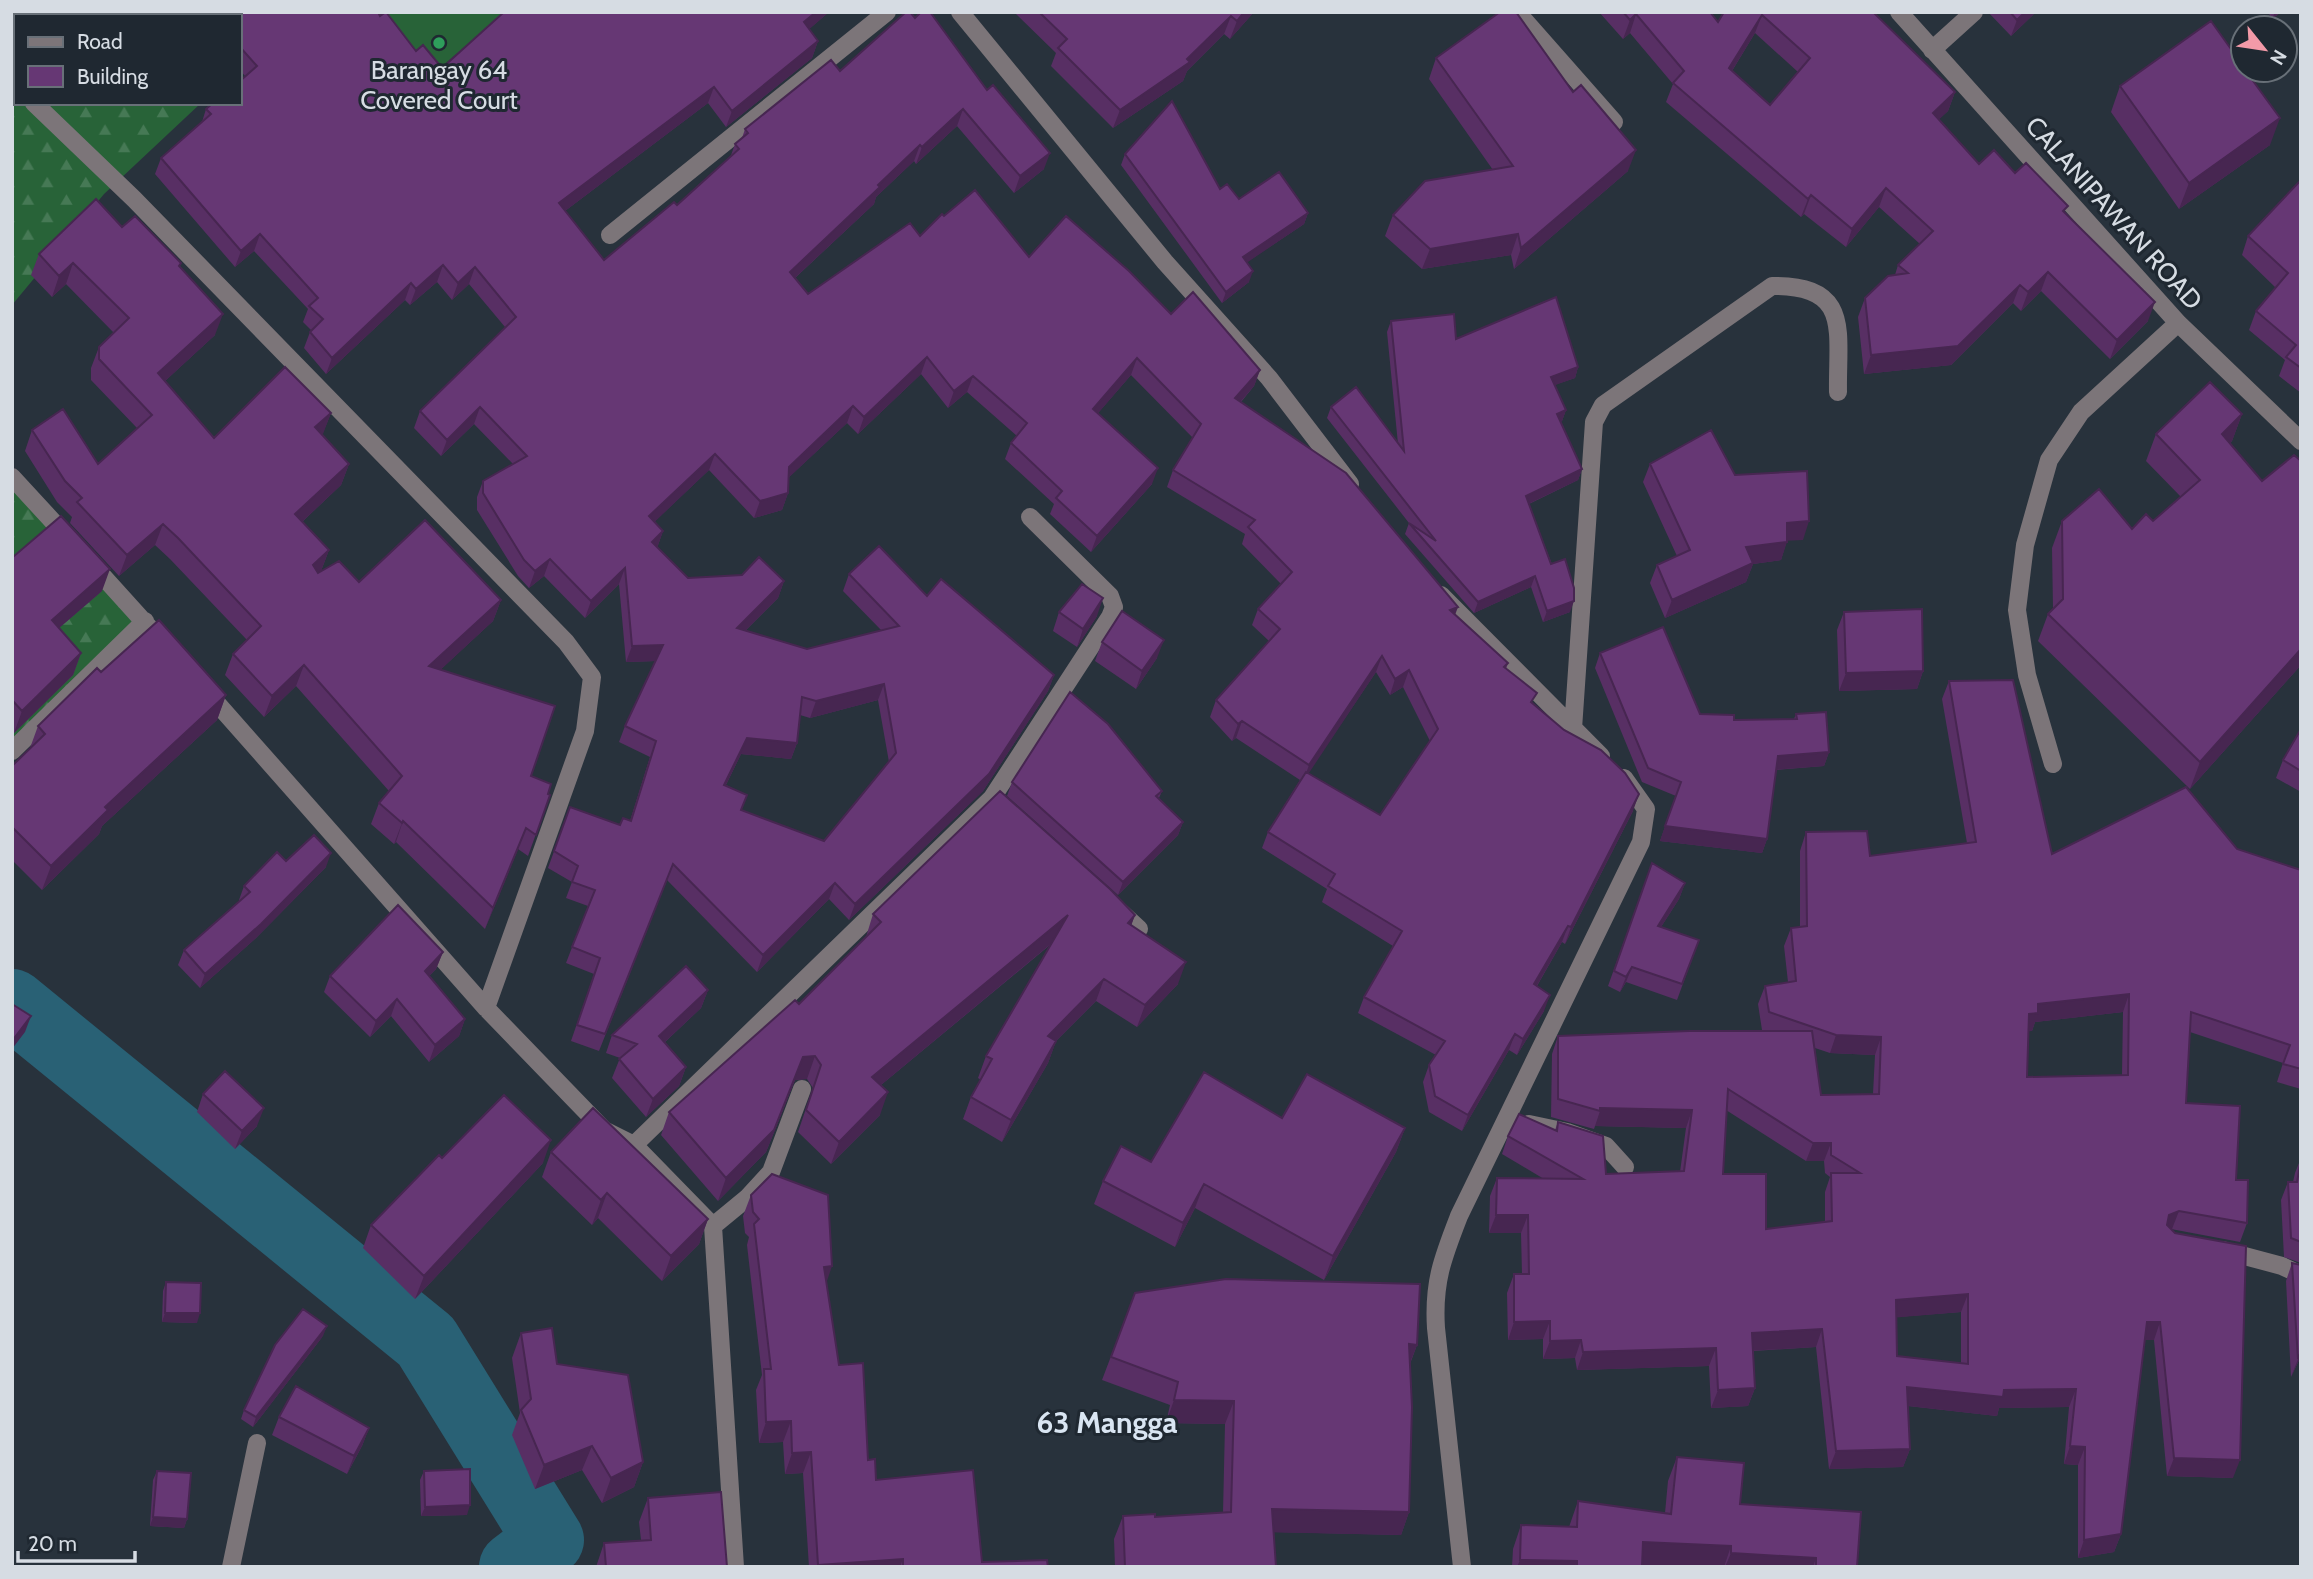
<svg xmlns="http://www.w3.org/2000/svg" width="2313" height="1579" font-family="Cabin,sans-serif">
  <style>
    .forest { fill: url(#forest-firs) }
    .pitch { fill: #286338 }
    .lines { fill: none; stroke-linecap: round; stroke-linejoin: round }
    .river { stroke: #296175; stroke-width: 70 }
    .minor { stroke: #7c7579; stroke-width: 18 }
    .wall { fill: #582f64; fill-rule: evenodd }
    .shaded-wall { fill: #472651 }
    .building { fill: #663774; stroke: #472651; stroke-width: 2; fill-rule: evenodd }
    .leisure-dot { fill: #2e9e5b; stroke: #1f2831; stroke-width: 2.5 }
    .labels { text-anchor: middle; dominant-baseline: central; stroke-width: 6; stroke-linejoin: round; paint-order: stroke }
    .poi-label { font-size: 26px; fill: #d6dce3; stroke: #1f2831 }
    .street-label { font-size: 26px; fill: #d6dce3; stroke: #1f2831 }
    .quarter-label { font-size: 30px; font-weight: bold; fill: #d9e5f2; stroke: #1f2831 }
  </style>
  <defs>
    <pattern id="forest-firs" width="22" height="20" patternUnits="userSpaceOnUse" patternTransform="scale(1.75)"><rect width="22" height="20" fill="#286338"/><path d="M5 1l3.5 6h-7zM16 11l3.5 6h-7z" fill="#467955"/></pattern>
  </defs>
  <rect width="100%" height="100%" fill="#28323c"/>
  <path class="forest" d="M 12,12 L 174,12 L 177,16 L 16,16 L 16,103 L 201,103 L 104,194 L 12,305 Z
    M 12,488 L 139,625 L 12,740 Z"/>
  <path class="pitch" d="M 382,12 L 506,12 L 434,73 Z"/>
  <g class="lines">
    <path class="river" d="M 12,1004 L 426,1341 L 549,1540 L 514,1567"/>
    <path class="minor" d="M 960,12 L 1165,262 L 1269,378 L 1350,484
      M 1517,12 L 1614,122
      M 1899,12 L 2178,323 L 2301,441
      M 37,16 L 38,12
      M 1932,50 L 1974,12
      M 34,103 L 134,199 L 566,642 L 592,677 L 585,731 L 486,1008
      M 610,235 L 887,12
      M 12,477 L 69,539
      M 90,562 L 165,645
      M 1441,595 L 1601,756
      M 207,692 L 486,1008 L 604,1130 L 634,1145 L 713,1226 L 735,1567
      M 1573,729 L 1594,422 L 1603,405 L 1772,286 C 1852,285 1837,331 1838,392
      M 12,751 L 145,621
      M 2053,764 L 2027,675 L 2017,610 L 2025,545 L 2049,460 L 2081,412 L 2178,323
      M 1115,907 L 1139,929
      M 1529,1124 L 1567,1132 L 1606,1146 L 1625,1167
      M 634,1145 L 992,798 L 1110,617 L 1114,607 L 1110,596 L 1030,517
      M 713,1226 L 747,1198 L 771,1172 L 802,1089
      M 2222,1250 L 2282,1266 L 2301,1275
      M 231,1567 L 257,1443
      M 1462,1567 L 1436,1328 C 1433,1282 1443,1257 1459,1216 L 1641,842 L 1646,809 L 1624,778"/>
  </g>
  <path class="wall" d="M 163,12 L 378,12 L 416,51 L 442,68 L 504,12 L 829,12 L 809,29 L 818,41 L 812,58 L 726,127 L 708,103 L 565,211 L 604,260 L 677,205 L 730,158 L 735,144 L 742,138 L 745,129 L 840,71 L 906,12 L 1044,169 L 1014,193 L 957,126 L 916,164 L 914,161 L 876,197 L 874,204 L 795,278 L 808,294 L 920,236 L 944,216 L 1029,257 L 1171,314 L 1260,370 L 1254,386 L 1241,402 L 1455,614 L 1508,663 L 1506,669 L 1533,704 L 1633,811 L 1565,944 L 1562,942 L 1537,986 L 1544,1011 L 1517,1055 L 1509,1050 L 1462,1131 L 1429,1112 L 1423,1082 L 1429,1065 L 1436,1055 L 1358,1013 L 1364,997 L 1393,946 L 1322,902 L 1327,889 L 1262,848 L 1268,832 L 1300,780 L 1236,738 L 1232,741 L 1210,717 L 1216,700 L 1269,641 L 1252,625 L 1258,609 L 1281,584 L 1242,544 L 1245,534 L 1167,487 L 1173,470 L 1193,438 L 1131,375 L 1098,413 L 1152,484 L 1091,552 L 1050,514 L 1054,504 L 1005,459 L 1011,443 L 1017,436 L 967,392 L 948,408 L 921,374 L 858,434 L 847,423 L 788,478 L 788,493 L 782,510 L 754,518 L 709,470 L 654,522 L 663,531 L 657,548 L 688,578 L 784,581 L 778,598 L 745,631 L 807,649 L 882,631 L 843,591 L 849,574 L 927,596 L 1054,675 L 1048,691 L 983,791 L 849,920 L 829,899 L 757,972 L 667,880 L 599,1051 L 571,1041 L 594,974 L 566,963 L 588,906 L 566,898 L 572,882 L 548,868 L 570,807 L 620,825 L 630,821 L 650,757 L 619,742 L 625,726 L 656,661 L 626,662 L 619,584 L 585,618 L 544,576 L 529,588 L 518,576 L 477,510 L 477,497 L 483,481 L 513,464 L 474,424 L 441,456 L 414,428 L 420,411 L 505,327 L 469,284 L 452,300 L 437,282 L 410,305 L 405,300 L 326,374 L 304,348 L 310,332 L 311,330 L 303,322 L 308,309 L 254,251 L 235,267 L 155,174 L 161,158 L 202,122 L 206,109 L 245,76 L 240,70 L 240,16 L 166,16 ZM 1376,672 L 1390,695 L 1403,687 L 1430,741 L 1380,815 L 1308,773 ZM 878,700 L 889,762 L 824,841 L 741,810 L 747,795 L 726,785 L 741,754 L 791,759 L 797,743 L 800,715 L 810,718 Z
    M 1014,12 L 1254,12 L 1230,39 L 1224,34 L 1187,71 L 1183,81 L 1113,128 L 1051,66 L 1056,53 Z
    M 1599,12 L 1710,12 L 1718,22 L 1724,12 L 1873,12 L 1955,92 L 1948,111 L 1939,119 L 1979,164 L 2015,173 L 2066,213 L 2148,321 L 2110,359 L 2041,291 L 2021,311 L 2013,303 L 1951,365 L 1864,374 L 1858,317 L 1865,298 L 1895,275 L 1898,265 L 1920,244 L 1879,207 L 1846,247 L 1804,214 L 1801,217 L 1666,102 L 1673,84 L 1630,33 L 1623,39 ZM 1755,33 L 1798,72 L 1770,105 L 1732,71 Z
    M 1988,12 L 2036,12 L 2011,36 Z
    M 2268,12 L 2281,12 L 2272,19 Z
    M 1436,58 L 1628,171 L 1514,269 L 1511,255 L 1422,269 L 1385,236 L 1393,215 L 1493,170 L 1429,79 Z
    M 2120,86 L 2270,145 L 2179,209 L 2111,112 Z
    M 1125,154 L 1220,189 L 1239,199 L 1308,213 L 1304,224 L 1247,262 L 1249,282 L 1222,303 L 1121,165 Z
    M 2300,181 L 2301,393 L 2279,376 L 2285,360 L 2249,330 L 2256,311 L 2276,288 L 2242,255 L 2248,236 Z
    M 39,254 L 180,267 L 215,335 L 165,381 L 214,438 L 331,413 L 322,435 L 349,464 L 341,485 L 302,522 L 329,550 L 321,571 L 359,582 L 501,600 L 493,621 L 440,670 L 531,776 L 548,794 L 550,795 L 528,856 L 518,849 L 485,929 L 396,842 L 394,844 L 371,824 L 379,803 L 389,791 L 296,686 L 264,717 L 225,675 L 233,654 L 247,640 L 170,559 L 155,545 L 119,576 L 70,523 L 72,517 L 57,502 L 25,451 L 32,430 L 98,464 L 137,428 L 91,380 L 91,368 L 99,347 L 114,333 L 66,284 L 52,297 L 31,275 Z
    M 1391,321 L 1456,339 L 1578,367 L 1575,378 L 1554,385 L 1566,410 L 1562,421 L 1560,422 L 1582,469 L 1578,480 L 1529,504 L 1570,612 L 1543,622 L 1531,587 L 1474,613 L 1405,534 L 1409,523 L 1327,418 L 1331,407 L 1398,444 L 1387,332 Z
    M 2242,414 L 2232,441 L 2230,443 L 2301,665 L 2190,789 L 2038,641 L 2048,614 L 2053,609 L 2052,548 L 2062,521 L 2132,529 L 2153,521 L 2181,497 L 2146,461 L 2156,434 Z
    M 1650,464 L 1735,475 L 1803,540 L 1787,540 L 1781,560 L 1753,564 L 1746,582 L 1665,618 L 1650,583 L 1657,565 L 1677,556 L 1643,482 Z
    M 12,555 L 102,591 L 59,628 L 81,653 L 73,675 L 14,733 L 12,731 Z
    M 1059,612 L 1097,616 L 1077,647 L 1053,631 Z
    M 1844,612 L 1923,671 L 1917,689 L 1839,691 L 1837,630 Z
    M 1102,642 L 1157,658 L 1136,689 L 1095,661 Z
    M 1600,653 L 1700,714 L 1734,720 L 1794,719 L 1796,714 L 1829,752 L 1824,766 L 1776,770 L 1767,839 L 1762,853 L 1660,841 L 1676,796 L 1642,782 L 1595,668 Z
    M 101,672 L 226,695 L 217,720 L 102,826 L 99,834 L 42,890 L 12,860 L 12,766 L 30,748 L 38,726 Z
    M 1949,681 L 2052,854 L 2237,849 L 2301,870 L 2301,1089 L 2277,1082 L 2283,1063 L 2190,1032 L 2186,1103 L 2236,1180 L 2247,1223 L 2240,1242 L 2171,1229 L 2233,1478 L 2167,1476 L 2154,1340 L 2145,1340 L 2121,1534 L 2114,1552 L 2078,1558 L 2078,1465 L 2064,1464 L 2069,1407 L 1999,1408 L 1997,1416 L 1908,1406 L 1910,1449 L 1903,1467 L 1829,1469 L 1816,1347 L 1753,1351 L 1755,1388 L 1748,1406 L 1711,1408 L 1709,1366 L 1577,1370 L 1575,1358 L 1543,1359 L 1543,1339 L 1508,1340 L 1507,1293 L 1514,1274 L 1522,1274 L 1521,1233 L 1489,1233 L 1490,1196 L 1497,1178 L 1544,1179 L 1502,1154 L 1508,1136 L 1555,1130 L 1558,1122 L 1606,1174 L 1680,1172 L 1686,1128 L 1595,1126 L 1594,1129 L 1551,1117 L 1552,1054 L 1558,1036 L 1766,1031 L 1762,1030 L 1758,1004 L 1765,986 L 1788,982 L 1784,946 L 1791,928 L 1800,927 L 1800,851 L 1806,832 L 1870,856 L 1967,843 L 1942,699 ZM 2123,1012 L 2122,1075 L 2027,1077 L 2029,1031 L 2032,1031 L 2035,1022 ZM 1815,1048 L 1830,1053 L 1875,1055 L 1873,1094 L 1821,1095 ZM 1726,1110 L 1806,1161 L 1824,1161 L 1825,1173 L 1830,1177 L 1825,1192 L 1825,1222 L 1766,1229 L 1723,1174 ZM 1961,1312 L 1961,1363 L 1897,1356 L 1897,1317 Z
    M 2301,729 L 2301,792 L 2276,778 L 2283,760 Z
    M 1012,782 L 1162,791 L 1159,798 L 1183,822 L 1178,835 L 1118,895 L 1007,796 Z
    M 286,861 L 326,867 L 256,938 L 200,988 L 178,965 L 184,950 L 240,901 L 239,900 L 244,886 Z
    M 1652,863 L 1685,883 L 1679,899 L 1661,927 L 1699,940 L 1677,1000 L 1626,982 L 1620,992 L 1608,986 Z
    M 873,914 L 1135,915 L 1131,925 L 1178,984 L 1137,1027 L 1096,1001 L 1056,1041 L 1048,1063 L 1002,1142 L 963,1119 L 971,1097 L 981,1080 L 978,1078 L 986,1056 L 1050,945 L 881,1085 L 880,1115 L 831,1164 L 798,1132 L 813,1088 L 807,1079 L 795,1080 L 766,1152 L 718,1201 L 661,1135 L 669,1112 L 799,1004 L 866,937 Z
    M 443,952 L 436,969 L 429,976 L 465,1019 L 459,1036 L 429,1062 L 391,1016 L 370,1037 L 324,992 L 330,976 Z
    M 708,990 L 701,1008 L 664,1043 L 686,1067 L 679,1086 L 646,1117 L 612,1078 L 620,1058 L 606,1053 L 612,1035 Z
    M 203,1094 L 257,1126 L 235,1149 L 197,1112 Z
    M 1282,1118 L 1405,1128 L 1396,1152 L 1324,1280 L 1195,1208 L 1175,1247 L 1094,1204 L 1103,1181 L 1151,1162 Z
    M 551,1152 L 708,1219 L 699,1244 L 662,1281 L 598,1218 L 592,1225 L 542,1177 Z
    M 2301,1158 L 2301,1263 L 2284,1257 L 2281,1200 L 2288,1182 L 2293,1182 L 2295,1173 Z
    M 543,1163 L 415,1299 L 363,1248 L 371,1225 Z
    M 751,1195 L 826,1283 L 839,1365 L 868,1460 L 876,1480 L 982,1562 L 1048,1567 L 809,1567 L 803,1473 L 785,1474 L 783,1442 L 759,1443 L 756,1390 L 762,1375 L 747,1245 L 749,1237 L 745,1233 L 743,1216 Z
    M 2292,1263 L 2301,1356 L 2291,1377 L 2286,1281 Z
    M 166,1282 L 197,1323 L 162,1322 L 163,1291 Z
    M 1135,1293 L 1417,1345 L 1410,1364 L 1409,1512 L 1401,1535 L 1274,1532 L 1276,1567 L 1115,1567 L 1114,1539 L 1123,1516 L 1155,1517 L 1223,1513 L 1225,1424 L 1166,1423 L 1170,1405 L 1102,1380 Z
    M 521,1333 L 557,1364 L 643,1462 L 634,1487 L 602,1503 L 582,1470 L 535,1489 L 512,1435 L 520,1413 L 512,1358 Z
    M 323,1336 L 253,1427 L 241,1419 L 244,1410 Z
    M 279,1417 L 369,1428 L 362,1446 L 347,1474 L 272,1435 Z
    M 1677,1457 L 1740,1504 L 1857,1567 L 1512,1567 L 1513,1549 L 1521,1525 L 1569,1527 L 1578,1501 L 1665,1513 L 1668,1481 Z
    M 157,1471 L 187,1519 L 184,1528 L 150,1526 L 153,1480 Z
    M 424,1471 L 467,1515 L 421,1516 L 420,1480 Z
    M 648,1498 L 727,1567 L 596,1567 L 604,1543 L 641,1540 L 639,1522 Z"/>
  <path class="shaded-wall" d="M 816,12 L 829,12 L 798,39 L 804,22 Z
    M 1244,12 L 1254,12 L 1230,39 L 1237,21 Z
    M 2025,12 L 2036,12 L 2011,36 L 2017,20 Z
    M 2275,12 L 2281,12 L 2272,19 Z
    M 1636,14 L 1630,33 L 1623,39 L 1630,20 Z
    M 1762,15 L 1755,33 L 1722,87 L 1729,68 Z
    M 1231,16 L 1224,34 L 1187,71 L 1183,81 L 1113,128 L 1120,110 L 1187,59 Z
    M 818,41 L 812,58 L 726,127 L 732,111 Z
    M 714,87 L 708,103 L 553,220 L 559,203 Z
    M 1955,92 L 1948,111 L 1926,132 L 1933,113 Z
    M 963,109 L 957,126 L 916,164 L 922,147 Z
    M 2280,118 L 2270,145 L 2179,209 L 2189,183 Z
    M 920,145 L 914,161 L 876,197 L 874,204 L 784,288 L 790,272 Z
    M 1636,150 L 1628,171 L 1514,269 L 1521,248 Z
    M 1050,153 L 1044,169 L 1014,193 L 1020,176 Z
    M 1886,188 L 1879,207 L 1846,247 L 1852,229 Z
    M 1811,195 L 1804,214 L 1801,217 L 1808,199 Z
    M 1308,213 L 1304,224 L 1239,268 L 1243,257 Z
    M 260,234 L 254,251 L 235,267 L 241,251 Z
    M 1518,234 L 1511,255 L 1422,269 L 1430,249 Z
    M 73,263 L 66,284 L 52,297 L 59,276 Z
    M 443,265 L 437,282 L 410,305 L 416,289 Z
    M 475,267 L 469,284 L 452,300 L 458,283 Z
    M 1253,271 L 1249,282 L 1222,303 L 1226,292 Z
    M 2048,272 L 2041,291 L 2021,311 L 2028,292 Z
    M 411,283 L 405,300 L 326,374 L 332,358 Z
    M 2020,285 L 2013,303 L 1951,365 L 1864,374 L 1871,355 Z
    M 2155,302 L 2148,321 L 2110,359 L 2117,340 Z
    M 223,314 L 215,335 L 151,394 L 158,373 Z
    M 927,357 L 921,374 L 858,434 L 864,417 Z
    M 1137,358 L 1131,375 L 1087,426 L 1093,409 Z
    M 1578,367 L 1575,378 L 1547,388 L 1551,377 Z
    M 1260,370 L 1254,386 L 1229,415 L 1235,398 Z
    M 973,376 L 967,392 L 948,408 L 954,391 Z
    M 853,406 L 847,423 L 783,483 L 789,467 Z
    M 480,407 L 474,424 L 441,456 L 447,440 Z
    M 1566,410 L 1562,421 L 1553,425 L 1557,414 Z
    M 331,413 L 323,434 L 307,448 L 315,427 Z
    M 2242,414 L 2232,441 L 2213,460 L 2222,434 Z
    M 715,454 L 709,470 L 643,533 L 649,516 Z
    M 349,464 L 341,485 L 288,535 L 295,514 Z
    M 1158,468 L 1152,484 L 1091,552 L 1097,536 Z
    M 1582,469 L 1578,480 L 1522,507 L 1526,496 Z
    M 788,493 L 782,510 L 754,518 L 760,501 Z
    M 1809,521 L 1803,540 L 1780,541 L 1787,523 Z
    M 163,524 L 155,545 L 119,576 L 127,555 Z
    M 663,531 L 657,548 L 652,542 Z
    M 1787,542 L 1781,560 L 1753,564 L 1746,582 L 1665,618 L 1672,600 L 1746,547 Z
    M 329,550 L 321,571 L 305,586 L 313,565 Z
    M 550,559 L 544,576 L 529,588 L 535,571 Z
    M 625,568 L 619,584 L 585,618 L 591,601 Z
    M 110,569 L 102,591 L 44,641 L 52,620 Z
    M 1535,576 L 1531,587 L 1474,613 L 1478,602 Z
    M 784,581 L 778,598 L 731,645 L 737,628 Z
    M 1103,598 L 1097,616 L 1077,647 L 1083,629 Z
    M 501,600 L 493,621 L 422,687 L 429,666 Z
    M 1574,601 L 1570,612 L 1543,622 L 1547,611 Z
    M 1458,607 L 1452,623 L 1450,610 Z
    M 1164,640 L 1157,658 L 1136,689 L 1142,671 Z
    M 663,645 L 658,661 L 626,662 L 632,646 Z
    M 2301,649 L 2301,665 L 2190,789 L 2200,762 Z
    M 81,653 L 73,675 L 14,733 L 22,711 Z
    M 1382,656 L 1376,672 L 1303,782 L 1309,765 Z
    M 304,665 L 296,686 L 264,717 L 272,696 Z
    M 1409,670 L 1403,687 L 1390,695 L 1395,679 Z
    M 1923,671 L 1917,689 L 1839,691 L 1846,673 Z
    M 1054,675 L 1048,691 L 983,791 L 849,920 L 855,904 Z
    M 884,684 L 878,700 L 810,718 L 816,701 Z
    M 226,695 L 217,720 L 102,826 L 99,834 L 42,890 L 51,866 L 105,807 Z
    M 1242,721 L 1236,738 L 1232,741 L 1238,724 Z
    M 747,738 L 797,743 L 791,759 L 741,754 L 718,801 L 724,785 Z
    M 1829,752 L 1824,766 L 1773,770 L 1778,756 Z
    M 1639,794 L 1633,811 L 1565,944 L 1571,927 Z
    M 403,821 L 396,842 L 394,844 L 402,823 Z
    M 1183,822 L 1178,835 L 1118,895 L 1123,882 Z
    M 1665,826 L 1767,839 L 1762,853 L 1660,841 Z
    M 526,828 L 518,849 L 485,929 L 493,908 Z
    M 331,853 L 326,867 L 256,938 L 200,988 L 205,974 Z
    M 835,883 L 829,899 L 757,972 L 763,955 Z
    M 1685,883 L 1679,899 L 1652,941 L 1658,926 Z
    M 1068,915 L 1059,937 L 864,1099 L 872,1077 Z
    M 1135,915 L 1127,937 L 1128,923 Z
    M 1568,926 L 1562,942 L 1528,1001 L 1534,984 Z
    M 443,952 L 436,969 L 418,987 L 425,971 Z
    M 1186,962 L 1178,984 L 1137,1027 L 1145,1005 Z
    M 1632,967 L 1626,982 L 1620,992 L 1626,977 Z
    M 1104,979 L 1096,1001 L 1056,1041 L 1048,1063 L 1002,1142 L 1011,1120 L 1048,1036 Z
    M 708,990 L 701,1008 L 652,1054 L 659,1036 Z
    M 2129,994 L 2123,1012 L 2035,1022 L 2032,1031 L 2022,1032 L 2029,1014 L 2038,1004 Z
    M 1550,995 L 1544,1011 L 1517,1055 L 1523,1039 Z
    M 397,999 L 391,1016 L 370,1037 L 376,1021 Z
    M 31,1016 L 25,1032 L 12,1049 L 12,1041 Z
    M 465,1019 L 459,1036 L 429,1062 L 435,1045 Z
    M 1515,1034 L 1509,1050 L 1462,1131 L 1468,1115 Z
    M 1836,1035 L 1881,1037 L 1875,1055 L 1830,1053 Z
    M 815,1056 L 807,1079 L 795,1080 L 766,1152 L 718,1201 L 726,1178 L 803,1057 Z
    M 686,1067 L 679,1086 L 646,1117 L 653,1099 Z
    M 888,1092 L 880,1115 L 831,1164 L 839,1142 Z
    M 264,1108 L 257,1126 L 235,1149 L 242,1131 Z
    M 1600,1108 L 1692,1110 L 1686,1128 L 1595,1126 L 1600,1111 Z
    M 1405,1128 L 1396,1152 L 1324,1280 L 1333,1256 Z
    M 551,1140 L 543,1163 L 415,1299 L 424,1276 Z
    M 1813,1143 L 1831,1143 L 1824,1161 L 1806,1161 Z
    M 1204,1184 L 1195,1208 L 1175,1247 L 1183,1223 Z
    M 607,1193 L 598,1218 L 592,1225 L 601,1200 Z
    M 2179,1211 L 2172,1229 L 2162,1233 L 2169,1215 Z
    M 1496,1215 L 1528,1215 L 1521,1233 L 1489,1233 Z
    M 708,1219 L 699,1244 L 662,1281 L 671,1256 Z
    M 832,1266 L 825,1287 L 824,1267 Z
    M 1968,1294 L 1961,1312 L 1890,1318 L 1896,1300 Z
    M 165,1313 L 200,1313 L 197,1323 L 162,1322 Z
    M 1550,1321 L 1543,1339 L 1508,1340 L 1514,1322 Z
    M 2147,1322 L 2160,1322 L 2154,1340 L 2141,1340 Z
    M 327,1326 L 323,1336 L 253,1427 L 256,1417 Z
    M 1822,1329 L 1816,1347 L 1746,1351 L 1752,1333 Z
    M 1581,1340 L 1575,1358 L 1543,1359 L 1550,1341 Z
    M 1409,1344 L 1417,1345 L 1408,1368 Z
    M 1716,1348 L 1709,1366 L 1577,1370 L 1583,1352 Z
    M 2301,1352 L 2301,1356 L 2291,1377 L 2298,1359 Z
    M 1907,1387 L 2004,1390 L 2076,1389 L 2069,1407 L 1999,1408 L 1997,1416 L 1900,1405 Z
    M 1755,1388 L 1748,1406 L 1711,1408 L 1718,1390 Z
    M 1174,1400 L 1234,1401 L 1225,1424 L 1166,1423 Z
    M 791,1421 L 783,1442 L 759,1443 L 766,1422 Z
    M 369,1428 L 362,1446 L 347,1474 L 354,1456 Z
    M 592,1446 L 582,1470 L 535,1489 L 544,1465 Z
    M 2070,1446 L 2085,1447 L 2078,1465 L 2064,1464 Z
    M 1910,1449 L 1903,1467 L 1829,1469 L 1836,1451 Z
    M 811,1452 L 803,1473 L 785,1474 L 792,1453 Z
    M 2174,1458 L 2240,1460 L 2233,1478 L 2167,1476 Z
    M 643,1462 L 634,1487 L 602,1503 L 611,1478 Z
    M 470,1505 L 467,1515 L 421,1516 L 425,1507 Z
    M 1272,1509 L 1409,1512 L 1401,1535 L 1264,1532 Z
    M 153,1517 L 187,1519 L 184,1528 L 150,1526 Z
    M 2121,1534 L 2114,1552 L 2078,1558 L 2084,1540 Z
    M 1643,1542 L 1731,1546 L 1724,1567 L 1634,1566 Z
    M 1731,1553 L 1816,1558 L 1813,1567 L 1725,1567 Z
    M 903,1559 L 900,1567 L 818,1567 L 818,1565 Z
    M 1520,1560 L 1577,1561 L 1575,1567 L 1517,1567 Z"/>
  <path class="building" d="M 183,12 L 378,12 L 380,16 L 386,12 L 416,51 L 423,45 L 442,68 L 504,12 L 816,12 L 804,22 L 818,41 L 732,111 L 714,87 L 559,203 L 604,260 L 674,202 L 677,205 L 739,149 L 735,144 L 748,133 L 745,129 L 831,60 L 840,71 L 906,12 L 910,12 L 915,18 L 921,12 L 930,12 L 987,90 L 993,85 L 1050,153 L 1020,176 L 963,109 L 922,147 L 920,145 L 878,185 L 880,187 L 790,272 L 808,294 L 910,223 L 920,236 L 942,214 L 944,216 L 975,190 L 1029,257 L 1066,216 L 1129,271 L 1171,314 L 1193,292 L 1260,370 L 1235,398 L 1346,473 L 1458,607 L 1450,610 L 1508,663 L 1504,667 L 1537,693 L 1531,702 L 1564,730 L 1601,750 L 1625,773 L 1639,794 L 1571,927 L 1568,926 L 1534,984 L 1550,995 L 1523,1039 L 1515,1034 L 1468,1115 L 1435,1096 L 1429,1065 L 1445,1041 L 1364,997 L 1402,931 L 1328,886 L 1335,874 L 1268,832 L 1306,772 L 1380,815 L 1438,729 L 1409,670 L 1395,679 L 1382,656 L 1309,765 L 1242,721 L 1238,724 L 1216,700 L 1280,629 L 1258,609 L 1292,572 L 1248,527 L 1255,520 L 1173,470 L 1201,424 L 1137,358 L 1093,409 L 1158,468 L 1097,536 L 1056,498 L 1062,491 L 1011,443 L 1027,423 L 973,376 L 954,391 L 927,357 L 864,417 L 853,406 L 789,467 L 788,493 L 760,501 L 715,454 L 649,516 L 663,531 L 652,542 L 688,578 L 742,575 L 759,557 L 784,581 L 737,628 L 807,649 L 899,626 L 849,574 L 879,546 L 927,596 L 941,579 L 1054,675 L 989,774 L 855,904 L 835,883 L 763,955 L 673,864 L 605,1034 L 577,1025 L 600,958 L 572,947 L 595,890 L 572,882 L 578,866 L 554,851 L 570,807 L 620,825 L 623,818 L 631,821 L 656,741 L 625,726 L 663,645 L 632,646 L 625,568 L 591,601 L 550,559 L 535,571 L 524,560 L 483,493 L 483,481 L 527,456 L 480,407 L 447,440 L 420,411 L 516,317 L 475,267 L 458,283 L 443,265 L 416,289 L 411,283 L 332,358 L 310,332 L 323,319 L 309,306 L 318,298 L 260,234 L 241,251 L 161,158 L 211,114 L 206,109 L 213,103 L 240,103 L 240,81 L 257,66 L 240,47 L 240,16 L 186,16 ZM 884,684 L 896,753 L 824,841 L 741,810 L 747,795 L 724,785 L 747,738 L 797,743 L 802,697 L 816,701 Z
    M 1039,12 L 1244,12 L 1237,21 L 1231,16 L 1187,59 L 1190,62 L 1120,110 L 1058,48 L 1067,39 Z
    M 1500,12 L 1516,12 L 1573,92 L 1581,85 L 1636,150 L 1521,248 L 1518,234 L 1430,249 L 1393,215 L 1425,181 L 1513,166 L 1436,58 Z
    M 1623,12 L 1710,12 L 1718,22 L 1724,12 L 1873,12 L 1955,92 L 1933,113 L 1979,164 L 1994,150 L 2015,173 L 2026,163 L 2068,206 L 2063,211 L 2155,302 L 2117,340 L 2048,272 L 2028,292 L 2020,285 L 1958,346 L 1871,355 L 1865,298 L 1888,276 L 1908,273 L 1898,265 L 1933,231 L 1886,188 L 1852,229 L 1811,195 L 1808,199 L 1673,83 L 1684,71 L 1636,14 L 1630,20 ZM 1762,15 L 1810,58 L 1770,105 L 1729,68 Z
    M 2010,12 L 2025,12 L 2017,20 Z
    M 2211,21 L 2243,66 L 2243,70 L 2245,70 L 2280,118 L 2189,183 L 2120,86 Z
    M 1172,101 L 1220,189 L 1227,184 L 1239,199 L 1279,172 L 1308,213 L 1243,257 L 1253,271 L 1226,292 L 1125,154 Z
    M 2300,181 L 2301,181 L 2301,368 L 2286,357 L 2296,345 L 2256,311 L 2288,273 L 2248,236 Z
    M 96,199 L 122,227 L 135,216 L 181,263 L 179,266 L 223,314 L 158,373 L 214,438 L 285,367 L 331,413 L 315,427 L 349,464 L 295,514 L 329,550 L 313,565 L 318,573 L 339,561 L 359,582 L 425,520 L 501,600 L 429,666 L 555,706 L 531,776 L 551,784 L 548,794 L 550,795 L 536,835 L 526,828 L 493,908 L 403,821 L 402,823 L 379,803 L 402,776 L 304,665 L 272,696 L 233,654 L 261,626 L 178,538 L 163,524 L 127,555 L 77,502 L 82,498 L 65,481 L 32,430 L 63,409 L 98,464 L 152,415 L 99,359 L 99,347 L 129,318 L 73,263 L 59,276 L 39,254 Z
    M 1556,297 L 1578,367 L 1551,377 L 1566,410 L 1557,414 L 1582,469 L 1526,496 L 1551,564 L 1565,559 L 1574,588 L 1574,601 L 1547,611 L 1535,576 L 1478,602 L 1409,523 L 1436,541 L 1331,407 L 1356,387 L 1404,451 L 1391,321 L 1454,314 L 1456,339 Z
    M 2210,382 L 2242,414 L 2222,434 L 2262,481 L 2294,455 L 2301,461 L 2301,649 L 2200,762 L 2048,614 L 2063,599 L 2062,521 L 2099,489 L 2132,529 L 2146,514 L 2153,521 L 2200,480 L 2156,434 Z
    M 1711,430 L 1735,475 L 1807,471 L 1809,521 L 1787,523 L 1787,542 L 1746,547 L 1753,563 L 1672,600 L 1657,565 L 1690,550 L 1650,464 Z
    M 61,516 L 110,569 L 52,620 L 81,653 L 22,711 L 12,700 L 12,555 L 13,557 Z
    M 1082,584 L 1103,598 L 1083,629 L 1059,612 Z
    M 1922,609 L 1923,671 L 1846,673 L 1844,612 Z
    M 1122,611 L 1164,640 L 1142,671 L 1102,642 Z
    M 159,620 L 226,695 L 105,807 L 108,810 L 51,866 L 12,827 L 12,766 L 45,734 L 38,726 L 97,668 L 101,672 Z
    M 1663,627 L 1700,714 L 1734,715 L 1734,720 L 1797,719 L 1796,714 L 1826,712 L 1829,752 L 1778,756 L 1767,839 L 1665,826 L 1681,782 L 1648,768 L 1600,653 Z
    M 2013,680 L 2052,854 L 2186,787 L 2237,849 L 2301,870 L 2301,1069 L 2283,1064 L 2290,1045 L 2191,1012 L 2186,1103 L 2240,1106 L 2236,1180 L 2248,1180 L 2247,1223 L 2179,1211 L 2169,1215 L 2167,1225 L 2175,1233 L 2246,1246 L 2240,1460 L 2174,1458 L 2160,1322 L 2147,1322 L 2121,1534 L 2084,1540 L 2085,1447 L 2070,1446 L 2076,1389 L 2004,1390 L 2003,1397 L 1907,1387 L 1910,1449 L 1836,1451 L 1822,1329 L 1752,1333 L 1755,1388 L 1718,1390 L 1716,1348 L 1583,1352 L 1581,1340 L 1550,1341 L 1550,1321 L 1514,1322 L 1514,1274 L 1529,1274 L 1528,1215 L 1496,1215 L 1497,1178 L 1583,1179 L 1508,1136 L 1519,1114 L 1557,1131 L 1558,1122 L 1603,1136 L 1606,1174 L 1684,1171 L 1692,1110 L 1600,1108 L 1600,1111 L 1558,1099 L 1558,1036 L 1689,1031 L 1812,1031 L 1821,1095 L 1879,1094 L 1881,1037 L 1836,1035 L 1769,1012 L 1765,986 L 1796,981 L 1791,928 L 1807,926 L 1806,832 L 1867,831 L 1870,856 L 1976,842 L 1949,681 ZM 2129,994 L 2128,1075 L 2027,1077 L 2029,1014 L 2038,1013 L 2038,1004 ZM 1728,1089 L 1813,1143 L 1831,1143 L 1831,1155 L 1860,1173 L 1831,1173 L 1832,1221 L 1766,1229 L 1766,1174 L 1723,1174 ZM 1968,1294 L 1968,1364 L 1897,1356 L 1896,1300 Z
    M 1070,692 L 1108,724 L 1162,791 L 1156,796 L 1183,822 L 1123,882 L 1012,782 Z
    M 2301,729 L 2301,771 L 2283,760 Z
    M 1000,791 L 1110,889 L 1135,915 L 1128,923 L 1186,962 L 1145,1005 L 1104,979 L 1048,1036 L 1056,1041 L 1011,1120 L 971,1097 L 992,1059 L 986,1056 L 1068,915 L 872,1077 L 888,1092 L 839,1142 L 806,1110 L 821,1065 L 815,1056 L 803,1057 L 774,1130 L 726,1178 L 669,1112 L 795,1000 L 799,1004 L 881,922 L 873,914 Z
    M 314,835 L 331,853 L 261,924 L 205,974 L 184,950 L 250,892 L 244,886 L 277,852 L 286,861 Z
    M 1652,863 L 1685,883 L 1658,926 L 1699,940 L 1682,984 L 1632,967 L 1626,977 L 1614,971 Z
    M 398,905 L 443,952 L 425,971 L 465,1019 L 435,1045 L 397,999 L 376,1021 L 330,976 Z
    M 686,966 L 708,990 L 659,1036 L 686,1067 L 653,1099 L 619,1059 L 637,1044 L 612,1035 Z
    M 12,1004 L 31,1016 L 12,1041 Z
    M 225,1071 L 264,1108 L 242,1131 L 203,1094 Z
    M 1204,1072 L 1282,1118 L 1307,1074 L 1405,1128 L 1333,1256 L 1204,1184 L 1183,1223 L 1103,1181 L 1121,1146 L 1151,1162 Z
    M 504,1095 L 551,1140 L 424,1276 L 371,1225 L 439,1155 L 442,1158 Z
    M 593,1108 L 708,1219 L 671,1256 L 607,1193 L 601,1200 L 551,1152 Z
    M 2301,1160 L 2301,1242 L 2291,1238 L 2288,1182 L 2297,1182 Z
    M 772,1174 L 828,1195 L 832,1266 L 824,1267 L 839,1365 L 863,1363 L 868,1460 L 875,1459 L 876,1480 L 973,1470 L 982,1562 L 1047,1560 L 1048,1567 L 903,1567 L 903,1559 L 818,1565 L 811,1452 L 792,1453 L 791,1421 L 766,1422 L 764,1369 L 771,1369 L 754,1224 L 759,1219 L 753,1212 L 751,1195 Z
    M 2292,1263 L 2301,1265 L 2301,1352 L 2298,1359 Z
    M 1226,1279 L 1420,1284 L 1417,1345 L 1409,1344 L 1412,1407 L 1409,1512 L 1272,1509 L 1276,1567 L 1125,1567 L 1123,1516 L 1155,1514 L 1155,1517 L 1231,1512 L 1234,1401 L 1174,1400 L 1178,1382 L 1111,1357 L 1135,1293 Z
    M 166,1282 L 201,1283 L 200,1313 L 165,1313 Z
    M 303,1309 L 327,1326 L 256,1417 L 244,1410 L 275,1345 Z
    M 552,1328 L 557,1364 L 628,1375 L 643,1462 L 611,1478 L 592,1446 L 544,1465 L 521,1410 L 531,1399 L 521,1333 Z
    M 296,1386 L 369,1428 L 354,1456 L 279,1417 Z
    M 1677,1457 L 1744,1463 L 1740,1504 L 1861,1512 L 1857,1567 L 1816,1567 L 1816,1558 L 1731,1553 L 1731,1546 L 1643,1542 L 1642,1567 L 1577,1567 L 1577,1561 L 1520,1560 L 1521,1525 L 1577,1527 L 1578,1501 L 1671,1514 Z
    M 470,1469 L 470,1505 L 425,1507 L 424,1471 Z
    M 157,1471 L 191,1473 L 187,1519 L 153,1517 Z
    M 721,1492 L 727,1567 L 606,1567 L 604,1543 L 651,1540 L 648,1498 Z"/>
  <circle class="leisure-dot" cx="439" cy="43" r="7"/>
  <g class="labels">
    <g class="poi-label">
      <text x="439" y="70">Barangay 64<tspan x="439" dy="30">Covered Court</tspan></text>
    </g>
    <g class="street-label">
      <text transform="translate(2114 213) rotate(48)">CALANIPAWAN ROAD</text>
    </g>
    <g class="quarter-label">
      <text x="1107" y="1422">63 Mangga</text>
    </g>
  </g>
  <rect width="2313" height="1579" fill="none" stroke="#d6dce3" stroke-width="28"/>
  <rect x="14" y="14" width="228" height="91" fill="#1f2831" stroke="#687078" stroke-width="2"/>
  <rect x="28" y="37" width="35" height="10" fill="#7c7579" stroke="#687078" stroke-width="2"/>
  <text x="77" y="49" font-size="21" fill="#d6dce3">Road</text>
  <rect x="28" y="66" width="35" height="21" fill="#663774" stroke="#687078" stroke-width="2"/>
  <text x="77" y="84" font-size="21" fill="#d6dce3">Building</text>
  <g transform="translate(2264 49) rotate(120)"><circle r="33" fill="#1f2831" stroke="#687078" stroke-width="2"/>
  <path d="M0-5L12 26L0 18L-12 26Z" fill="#f39aa8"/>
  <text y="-10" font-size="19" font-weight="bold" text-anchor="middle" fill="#d6dce3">N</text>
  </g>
  <path d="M18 1551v10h117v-10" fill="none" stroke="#d6dce3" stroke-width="3.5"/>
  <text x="28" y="1551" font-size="21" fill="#d6dce3" stroke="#1f2831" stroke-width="5" paint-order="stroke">20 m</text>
</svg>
